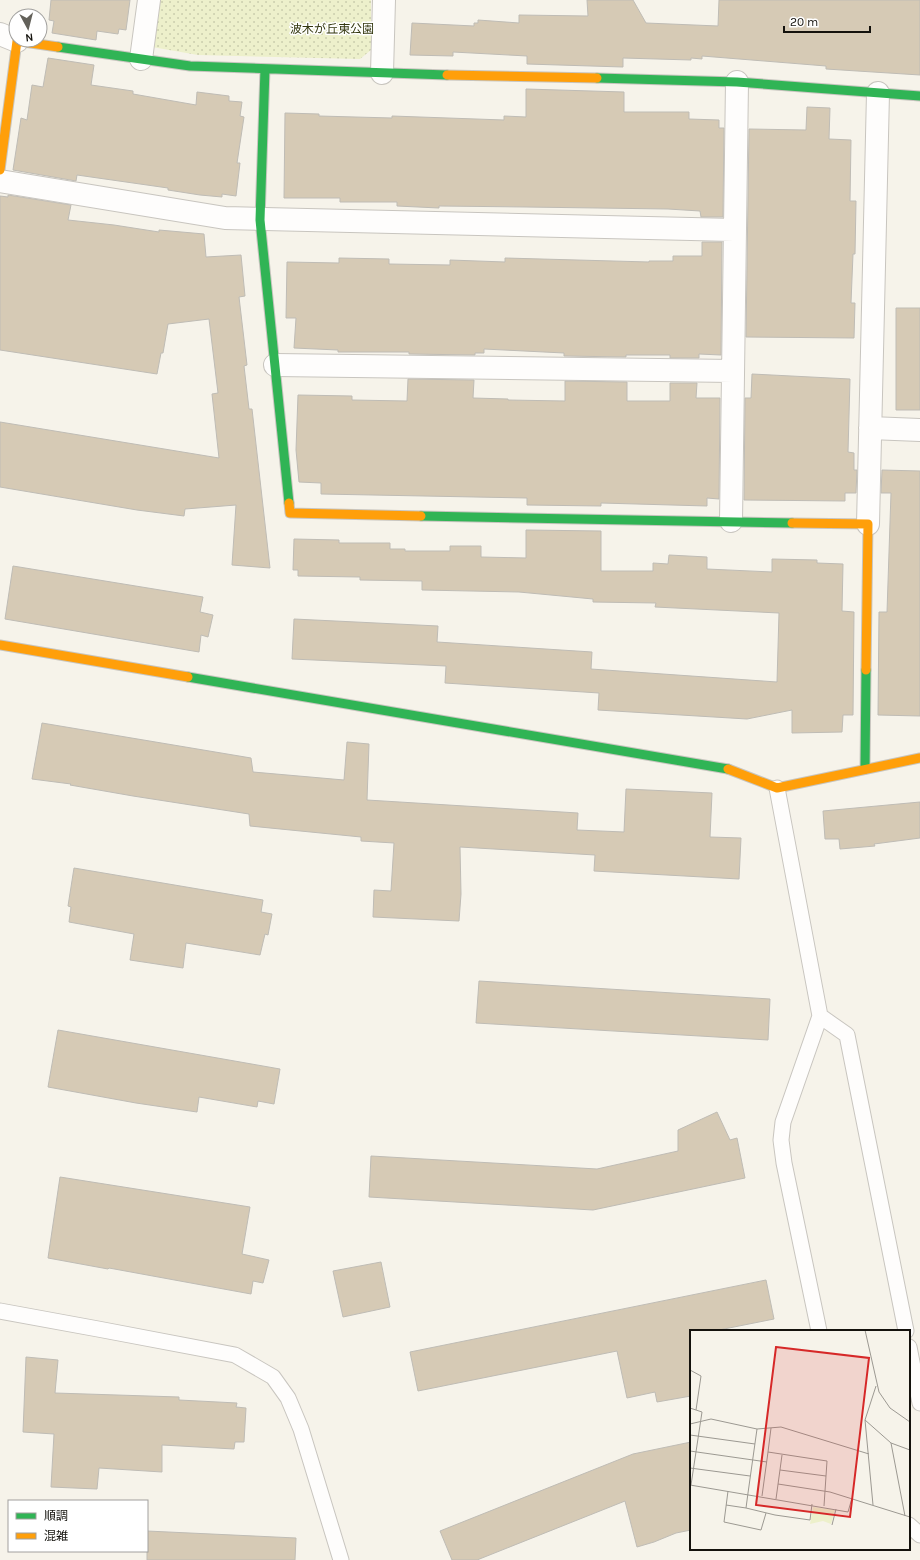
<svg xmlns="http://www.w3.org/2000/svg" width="920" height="1560" font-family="Karla,'Noto Sans JP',sans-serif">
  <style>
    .green { fill: url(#green-dots) }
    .building { fill: #d6cab5; stroke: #bfbcb5 }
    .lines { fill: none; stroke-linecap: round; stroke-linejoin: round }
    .lane-casing { stroke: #c8c5bf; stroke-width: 17 }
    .street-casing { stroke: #c8c5bf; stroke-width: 24 }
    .fast-casing { stroke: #c8c5bf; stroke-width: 11 }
    .slow-casing { stroke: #c8c5bf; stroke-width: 11 }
    .lane { stroke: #fefdfc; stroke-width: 15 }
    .street { stroke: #fefdfc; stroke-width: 22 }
    .fast { stroke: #30b455; stroke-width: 9 }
    .slow { stroke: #ff9f0a; stroke-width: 9 }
    .labels { text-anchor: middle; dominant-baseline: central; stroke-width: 3; stroke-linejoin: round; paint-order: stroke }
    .park-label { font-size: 12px; fill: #33370e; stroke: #fff }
    .inset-road { fill: none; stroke: #9c9992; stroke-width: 1 }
    .view { fill: #d62828; fill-opacity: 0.15; stroke: #d62828; stroke-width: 2 }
    .inset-edge { fill: none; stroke: #14120d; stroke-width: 2 }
  </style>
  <defs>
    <pattern id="green-dots" width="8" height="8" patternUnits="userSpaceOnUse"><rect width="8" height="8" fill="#edf0cb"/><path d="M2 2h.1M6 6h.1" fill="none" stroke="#cacdad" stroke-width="1.8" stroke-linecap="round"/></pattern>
  </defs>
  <rect width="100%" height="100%" fill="#f6f3ea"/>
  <path class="green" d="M 159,0 L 371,0 L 371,50 L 360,59 L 198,55 L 152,47 Z"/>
  <path class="building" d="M 51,0 L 130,0 L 126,30 L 119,29 L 118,34 L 97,31 L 96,40 L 52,33 L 54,21 L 49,20 Z
    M 587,0 L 633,0 L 646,23 L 718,26 L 719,0 L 920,0 L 920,75 L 826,69 L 826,66 L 702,56 L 702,59 L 691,58 L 691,60 L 623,58 L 623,67 L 527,64 L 527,56 L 453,52 L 453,56 L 410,55 L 412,23 L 474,26 L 474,23 L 478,23 L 478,20 L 519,23 L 519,15 L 588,16 Z
    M 48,58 L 94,65 L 91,85 L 133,91 L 133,94 L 196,105 L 197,92 L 229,96 L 229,101 L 242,102 L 240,116 L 244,117 L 237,163 L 240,163 L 236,196 L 222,194 L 222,197 L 200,195 L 168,190 L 168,188 L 77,175 L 76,181 L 13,170 L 21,118 L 27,120 L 32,85 L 43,87 Z
    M 526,89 L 624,92 L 624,112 L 689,112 L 689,119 L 719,120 L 719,128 L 724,128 L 723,217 L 701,217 L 700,211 L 668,209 L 526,207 L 439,206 L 439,208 L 397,206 L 397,202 L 340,202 L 340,198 L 284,198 L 285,113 L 319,114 L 319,116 L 392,118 L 392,116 L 504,120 L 504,116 L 526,117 Z
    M 807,107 L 830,108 L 829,139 L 851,140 L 850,201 L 856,201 L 855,254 L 853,254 L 851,303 L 855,303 L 854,338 L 746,337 L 749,129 L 806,130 Z
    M 8,195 L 71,205 L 68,220 L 114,225 L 159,232 L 159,230 L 204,234 L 206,257 L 241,255 L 245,296 L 239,297 L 247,365 L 244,366 L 249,409 L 252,409 L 270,568 L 232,565 L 236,505 L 185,509 L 184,516 L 137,510 L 0,487 L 0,422 L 219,458 L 212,394 L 218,393 L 209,319 L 168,324 L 163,353 L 161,353 L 157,374 L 0,350 L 0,196 L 8,197 Z
    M 702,242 L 722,242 L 721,355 L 699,354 L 699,358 L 670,358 L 670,355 L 626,355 L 626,357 L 564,356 L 564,353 L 484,349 L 484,353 L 475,353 L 475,355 L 409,354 L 409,352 L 338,352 L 338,350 L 294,348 L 296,318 L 286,318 L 287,262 L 339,263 L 339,258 L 389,259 L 389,264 L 450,265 L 450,260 L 505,262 L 505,258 L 649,262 L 649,261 L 673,261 L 673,256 L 702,256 Z
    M 896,308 L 920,308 L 920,410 L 896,410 Z
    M 752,374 L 850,379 L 848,452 L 854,453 L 854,470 L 857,470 L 856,493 L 845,493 L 845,501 L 744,500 L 745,398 L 751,398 Z
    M 408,379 L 474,380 L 473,398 L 508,399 L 508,400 L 565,401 L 565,381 L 627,382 L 627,401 L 670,401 L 670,383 L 697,383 L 696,398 L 720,398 L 719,499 L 707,498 L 707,506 L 601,503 L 601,506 L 527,505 L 527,498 L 321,494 L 321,483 L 299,482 L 296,450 L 298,395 L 352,396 L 352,400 L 407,401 Z
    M 882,470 L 920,471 L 920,716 L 878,715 L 879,612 L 887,612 L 891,493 L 881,493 Z
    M 526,530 L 601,531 L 601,571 L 653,571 L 653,563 L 668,564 L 669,555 L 707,557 L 707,569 L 772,572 L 772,559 L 817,560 L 817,563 L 843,564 L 842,611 L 854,612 L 853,715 L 843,715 L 842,732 L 792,733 L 792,710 L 747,719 L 598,710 L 599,693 L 445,683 L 446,666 L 292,659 L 294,619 L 438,626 L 437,642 L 592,652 L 591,669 L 777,682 L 779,613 L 655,607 L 656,603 L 593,602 L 593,599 L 519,592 L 422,590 L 422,581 L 360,580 L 360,577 L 298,576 L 298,570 L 293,570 L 294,539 L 339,540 L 339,543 L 390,543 L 390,549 L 405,549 L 405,551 L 450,551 L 450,546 L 481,546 L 481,557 L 526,558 Z
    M 13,566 L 203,597 L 200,612 L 213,615 L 208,637 L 201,635 L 199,652 L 5,619 Z
    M 42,723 L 251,758 L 253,772 L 344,780 L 347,742 L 369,744 L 367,800 L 578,813 L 577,830 L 624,832 L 626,789 L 712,793 L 710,837 L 741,838 L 739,879 L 594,871 L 595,855 L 460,847 L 461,894 L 459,921 L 373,917 L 374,890 L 391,891 L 394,843 L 361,841 L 361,837 L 250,826 L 249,814 L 133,796 L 70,785 L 71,784 L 32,779 Z
    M 920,802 L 920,838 L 874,844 L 875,846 L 840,849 L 839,839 L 825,839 L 823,811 Z
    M 74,868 L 263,900 L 261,912 L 272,914 L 268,935 L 265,934 L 260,955 L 186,943 L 183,968 L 130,960 L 134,934 L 69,922 L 71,907 L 68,906 Z
    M 479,981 L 770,999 L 768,1040 L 476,1023 Z
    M 58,1030 L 280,1069 L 274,1104 L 258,1101 L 257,1107 L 199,1097 L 197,1112 L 136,1103 L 48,1087 Z
    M 717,1112 L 730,1140 L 737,1138 L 745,1178 L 593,1210 L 369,1197 L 371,1156 L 597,1169 L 678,1151 L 678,1130 Z
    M 60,1177 L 250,1207 L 242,1254 L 269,1260 L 263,1283 L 253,1281 L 251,1294 L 109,1268 L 108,1269 L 48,1258 Z
    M 381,1262 L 390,1307 L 343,1317 L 333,1271 Z
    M 766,1280 L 774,1319 L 714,1331 L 691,1331 L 691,1396 L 657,1402 L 655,1392 L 627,1398 L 617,1351 L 418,1391 L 410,1352 Z
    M 26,1357 L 58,1360 L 55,1393 L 179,1397 L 179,1400 L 237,1403 L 236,1407 L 246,1408 L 244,1442 L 235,1442 L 234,1449 L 162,1445 L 162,1472 L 99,1468 L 97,1489 L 51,1487 L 54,1434 L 23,1432 Z
    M 691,1442 L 691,1530 L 676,1533 L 654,1542 L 637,1547 L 625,1501 L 477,1560 L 452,1560 L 440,1531 L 633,1454 Z
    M 147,1531 L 296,1538 L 295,1560 L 147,1560 Z"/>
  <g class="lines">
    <g class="lane-casing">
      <path id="lane" d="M 777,788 L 820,1016 L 847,1035 L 906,1331
        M 0,1311 L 98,1329 L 235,1355 L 273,1377 L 288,1398 L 301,1429 L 341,1560
        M 819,1331 L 784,1163 L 781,1140 L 783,1122 L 820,1016
        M 909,1347 L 920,1403
        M 909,1525 L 920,1535"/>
    </g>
    <g class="street-casing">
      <path id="street" d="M 0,34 L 17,41
        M 141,59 L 149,0
        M 382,73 L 384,0
        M 0,181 L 225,218 L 734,230
        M 275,365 L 733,371
        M 870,428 L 920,430
        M 731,521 L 737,82
        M 868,524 L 878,93"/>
    </g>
    <g class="fast-casing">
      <path id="fast" d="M 58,47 L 190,66 L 447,75
        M 265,69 L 260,220 L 289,503
        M 597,78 L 737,82 L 920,96
        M 421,516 L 792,523
        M 188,677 L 728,769
        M 865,769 L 866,670"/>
    </g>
    <g class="slow-casing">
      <path id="slow" d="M 447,75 L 597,78
        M 0,170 L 17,41 L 58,47
        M 289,503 L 290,513 L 421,516
        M 792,523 L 868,524 L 866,670
        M 0,645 L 188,677
        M 728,769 L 777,788 L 920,758"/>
    </g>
    <use href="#lane" class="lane"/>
    <use href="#street" class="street"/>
    <use href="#fast" class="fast"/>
    <use href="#slow" class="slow"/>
  </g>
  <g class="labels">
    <g class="park-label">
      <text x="332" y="29">波木が丘東公園</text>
    </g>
  </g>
  <g transform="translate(690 1330)">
    <rect width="220" height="220" fill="#f6f3ea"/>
    <path d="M 123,177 L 145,180 L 141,194 L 133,191 L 120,194 Z" fill="#edf0cb"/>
    <path class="inset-road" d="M 175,0 L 189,62 L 200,78 L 220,92M 0,40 L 11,46 L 6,80M 0,78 L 12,82 L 1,155M 175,90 L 201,113 L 220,120M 0,94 L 21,89 L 67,99 L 91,97 L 179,124M 81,98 L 78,122 L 137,131 L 134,176M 0,105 L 65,114M 201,113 L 215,186M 0,121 L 77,132M 0,138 L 60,146M 90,140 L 136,146M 88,154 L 140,162 L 220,187M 0,155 L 158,182 L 162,168M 38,161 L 34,192 L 71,200 L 76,183M 58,163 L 56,178 L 85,185 L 120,190 L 122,174M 58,163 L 67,99M 72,166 L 78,122M 86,169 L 92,125M 36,175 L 56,178M 183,175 L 175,90 L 186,56M 142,195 L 146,179"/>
    <path class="view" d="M 86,17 L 179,28 L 160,187 L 66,175 Z"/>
    <rect width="220" height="220" class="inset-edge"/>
  </g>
  <rect x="8" y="1500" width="140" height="52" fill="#ffffff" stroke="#a1a09e"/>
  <rect x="16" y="1513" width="20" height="6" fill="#30b455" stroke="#a1a09e"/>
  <text x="44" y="1520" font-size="12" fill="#14120d">順調</text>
  <rect x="16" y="1533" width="20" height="6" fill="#ff9f0a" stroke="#a1a09e"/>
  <text x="44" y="1540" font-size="12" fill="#14120d">混雑</text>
  <g transform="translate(28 28) rotate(173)"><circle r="19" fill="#ffffff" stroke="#a1a09e"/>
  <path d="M0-3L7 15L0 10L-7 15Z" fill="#63615a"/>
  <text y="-6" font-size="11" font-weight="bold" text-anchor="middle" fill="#14120d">N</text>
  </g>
  <path d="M784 26v6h86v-6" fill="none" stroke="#14120d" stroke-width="2"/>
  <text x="790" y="26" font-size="12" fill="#14120d" stroke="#ffffff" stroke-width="3" paint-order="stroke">20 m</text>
</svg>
